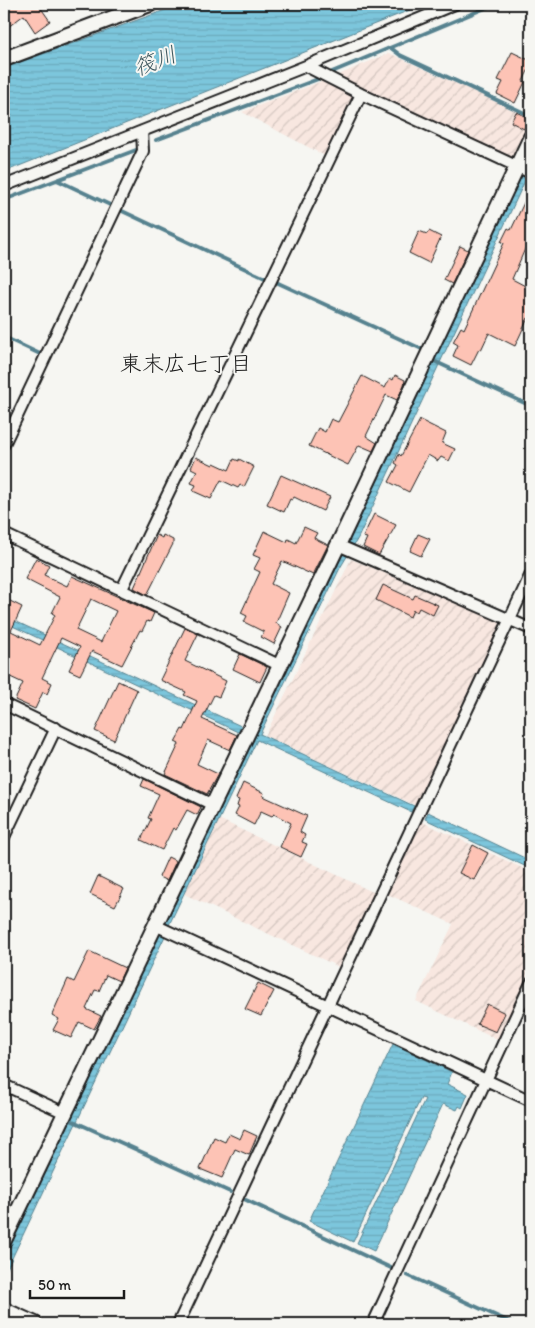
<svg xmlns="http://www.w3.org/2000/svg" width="535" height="1328" font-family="Itim,'Klee One',sans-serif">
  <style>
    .industrial { fill: url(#industrial-furrows) }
    .water { fill: url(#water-rules); stroke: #56828f }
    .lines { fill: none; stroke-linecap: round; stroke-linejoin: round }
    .stream { stroke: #56828f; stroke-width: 4 }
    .building { fill: #fdc3b5; stroke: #1c1c1c; fill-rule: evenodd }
    .street-casing { stroke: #1c1c1c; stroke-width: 14 }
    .secondary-casing { stroke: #1c1c1c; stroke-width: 18 }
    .street { stroke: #f6f6f2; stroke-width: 10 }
    .secondary { stroke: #f6f6f2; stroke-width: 14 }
    .labels { text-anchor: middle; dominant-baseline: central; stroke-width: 4; stroke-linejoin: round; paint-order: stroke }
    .water-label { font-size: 22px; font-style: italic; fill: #3e585f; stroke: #f6f6f2 }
    .neighbourhood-label { font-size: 22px; fill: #1c1c1c; stroke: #f6f6f2 }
  </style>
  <defs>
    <pattern id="industrial-furrows" width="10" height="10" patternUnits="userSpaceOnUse" patternTransform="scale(1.25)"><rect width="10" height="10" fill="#f8e7e0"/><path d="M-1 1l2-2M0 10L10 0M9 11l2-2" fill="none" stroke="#d4c6c0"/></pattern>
    <pattern id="water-rules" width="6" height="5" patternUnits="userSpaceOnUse" patternTransform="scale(1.25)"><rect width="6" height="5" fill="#7cc6dc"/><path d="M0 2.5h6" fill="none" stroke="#6baabc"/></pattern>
  </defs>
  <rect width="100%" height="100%" fill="#f6f6f2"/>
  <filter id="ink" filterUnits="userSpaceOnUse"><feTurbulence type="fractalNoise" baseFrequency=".02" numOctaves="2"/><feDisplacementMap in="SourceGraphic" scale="10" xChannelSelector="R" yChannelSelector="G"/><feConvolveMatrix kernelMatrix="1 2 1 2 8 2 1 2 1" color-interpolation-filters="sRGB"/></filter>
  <g filter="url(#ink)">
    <path class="industrial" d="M 389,53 L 531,117 L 531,122 L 514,159 L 336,76 Z
      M 322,81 L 352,95 L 354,102 L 327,157 L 242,112 Z
      M 351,559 L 497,620 L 501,625 L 417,806 L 265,736 Z
      M 219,819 L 375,893 L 339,967 L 184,894 Z
      M 418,820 L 531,872 L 531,969 L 498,1040 L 416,1001 L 453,924 L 385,893 Z"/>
    <path class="water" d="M 182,4 L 425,4 L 4,172 L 4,68 Z
      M 531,154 L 531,168 L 358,538 L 340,568 L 260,734 L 414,806 L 411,812 L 257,740 L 168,927 L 163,925 L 337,566 Z
      M 4,616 L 243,727 L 240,733 L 4,622 Z
      M 428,812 L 531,861 L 531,869 L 425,819 Z
      M 159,933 L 165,936 L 4,1275 L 4,1259 Z
      M 393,1044 L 452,1072 L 447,1084 L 468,1094 L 462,1108 L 459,1106 L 457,1110 L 443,1104 L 374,1251 L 357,1243 L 425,1099 L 421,1098 L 353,1242 L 309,1221 Z"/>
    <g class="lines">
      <path class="stream" d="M 391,48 L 400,55 L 531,116
        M 332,72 L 495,4
        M 156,140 L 318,79
        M 57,180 L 110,205
        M 4,200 L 136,150
        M 120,210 L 267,279
        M 276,282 L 424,350
        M 4,337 L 40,354
        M 436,362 L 531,406
        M 73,1121 L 230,1192
        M 246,1200 L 391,1268
        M 407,1275 L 514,1324"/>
    </g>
    <path class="building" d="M 4,4 L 38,4 L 50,21 L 35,32 L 24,15 L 4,30 Z
      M 512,52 L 531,61 L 531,65 L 523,81 L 525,82 L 515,103 L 497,94 L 503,82 L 498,80 Z
      M 516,112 L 529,118 L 524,129 L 511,122 Z
      M 531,188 L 531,235 L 512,279 L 531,289 L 531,320 L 528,318 L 515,346 L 489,333 L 481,350 L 479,349 L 471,365 L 453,356 L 458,345 L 453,342 L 461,327 L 464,329 L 504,243 L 501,242 L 508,228 L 511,230 Z
      M 419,231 L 427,234 L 429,231 L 441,237 L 429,263 L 409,253 Z
      M 460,246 L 468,250 L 452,284 L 444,280 Z
      M 395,375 L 405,380 L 404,385 L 397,400 L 386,395 L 366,436 L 377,443 L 373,451 L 359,445 L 348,465 L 309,446 L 318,428 L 325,432 L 331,419 L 338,422 L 362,376 L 385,388 L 390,378 L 393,380 Z
      M 420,420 L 446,433 L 442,443 L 455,449 L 449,461 L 441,457 L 438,461 L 428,455 L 409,492 L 389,482 L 398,465 L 395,463 L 399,454 L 401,456 Z
      M 196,457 L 213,465 L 214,463 L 229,470 L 234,459 L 239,461 L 239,459 L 254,467 L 244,487 L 240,485 L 238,488 L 221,480 L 211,499 L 193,491 L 196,485 L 191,483 L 197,471 L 191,468 Z
      M 281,475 L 330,497 L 323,511 L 294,497 L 292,500 L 290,499 L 284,512 L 267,504 Z
      M 374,514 L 396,525 L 379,555 L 363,547 L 367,538 L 363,537 Z
      M 304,527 L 317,533 L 314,538 L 328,545 L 313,575 L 282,561 L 271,584 L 289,593 L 276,623 L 282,627 L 274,644 L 261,637 L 264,632 L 244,622 L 247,616 L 241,613 L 260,572 L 254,569 L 260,558 L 253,555 L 264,531 L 287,542 L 288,539 L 296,543 Z
      M 418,534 L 430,539 L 421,556 L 410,551 Z
      M 157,535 L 162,538 L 163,535 L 173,540 L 173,544 L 147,595 L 134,588 Z
      M 36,558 L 49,565 L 44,575 L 67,586 L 72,576 L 154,613 L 150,622 L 147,621 L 142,631 L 140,630 L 122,665 L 92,651 L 80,675 L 69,670 L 80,647 L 61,638 L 42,678 L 52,683 L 47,694 L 43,692 L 35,709 L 15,700 L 23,683 L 4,674 L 4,598 L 22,607 L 11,631 L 40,645 L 55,615 L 52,613 L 60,597 L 25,579 ZM 91,599 L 116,611 L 101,642 L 76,630 Z
      M 383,585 L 413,599 L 415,595 L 438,605 L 433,615 L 419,608 L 417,612 L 413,610 L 410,617 L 376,600 Z
      M 185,628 L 198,634 L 185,661 L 226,681 L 219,697 L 214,695 L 202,719 L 237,735 L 230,750 L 208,740 L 197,764 L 218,774 L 207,794 L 165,774 L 179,744 L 175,742 L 182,729 L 184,730 L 197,701 L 184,695 L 186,692 L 160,680 Z
      M 240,654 L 267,667 L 260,682 L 233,669 Z
      M 118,681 L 137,690 L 114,740 L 95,731 Z
      M 144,779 L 201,807 L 197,815 L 187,810 L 176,830 L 173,828 L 162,850 L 141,840 L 151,819 L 148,818 L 159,794 L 141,786 Z
      M 243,783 L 264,793 L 263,796 L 307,816 L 300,832 L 305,835 L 302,842 L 307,844 L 301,857 L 280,847 L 291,823 L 274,814 L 272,816 L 261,811 L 254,825 L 235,815 L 239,807 L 237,806 L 239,800 L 236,799 Z
      M 473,845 L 488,853 L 474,880 L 459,873 Z
      M 168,857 L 176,861 L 167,881 L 159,877 Z
      M 98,876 L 124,889 L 115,906 L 90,894 Z
      M 89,951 L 125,968 L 119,981 L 106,975 L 99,991 L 95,990 L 86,1009 L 101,1016 L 94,1029 L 79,1022 L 71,1038 L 53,1030 L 59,1019 L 52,1015 L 68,979 L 74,982 Z
      M 258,983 L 274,991 L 261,1016 L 245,1009 Z
      M 487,1004 L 505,1013 L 496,1032 L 477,1024 Z
      M 244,1130 L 257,1136 L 249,1155 L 235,1149 L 222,1178 L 200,1169 L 214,1137 L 225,1142 L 229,1134 L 240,1139 Z"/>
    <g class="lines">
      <g class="street-casing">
        <path id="street" d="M 306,66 L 361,94 L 531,173
          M 4,186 L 306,66 L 455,4
          M 4,444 L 143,151 L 142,131
          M 4,534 L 279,665
          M 338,545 L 531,629
          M 122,589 L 361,94
          M 4,704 L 213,805
          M 4,837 L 56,728
          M 155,925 L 531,1101
          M 4,1085 L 65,1113
          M 178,1324 L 531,574
          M 373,1324 L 531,983"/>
      </g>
      <g class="secondary-casing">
        <path id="secondary" d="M 4,59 L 150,4
          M 4,1240 L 338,545 L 531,137
          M 4,1310 L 35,1324"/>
      </g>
      <use href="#street" class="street"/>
      <use href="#secondary" class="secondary"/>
    </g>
  </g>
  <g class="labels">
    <g class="water-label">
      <text transform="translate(155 61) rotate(-21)">筏川</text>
    </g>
    <g class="neighbourhood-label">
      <text x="186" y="363">東末広七丁目</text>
    </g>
  </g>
  <rect width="535" height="1328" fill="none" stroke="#f6f6f2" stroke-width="20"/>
  <rect x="10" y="10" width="515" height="1308" fill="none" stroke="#1c1c1c" stroke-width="2" filter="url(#ink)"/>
  <path d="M30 1290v8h94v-8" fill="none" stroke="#1c1c1c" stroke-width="2.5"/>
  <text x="38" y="1290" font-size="15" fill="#1c1c1c" stroke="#f6f6f2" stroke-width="4" paint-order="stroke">50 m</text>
</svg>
